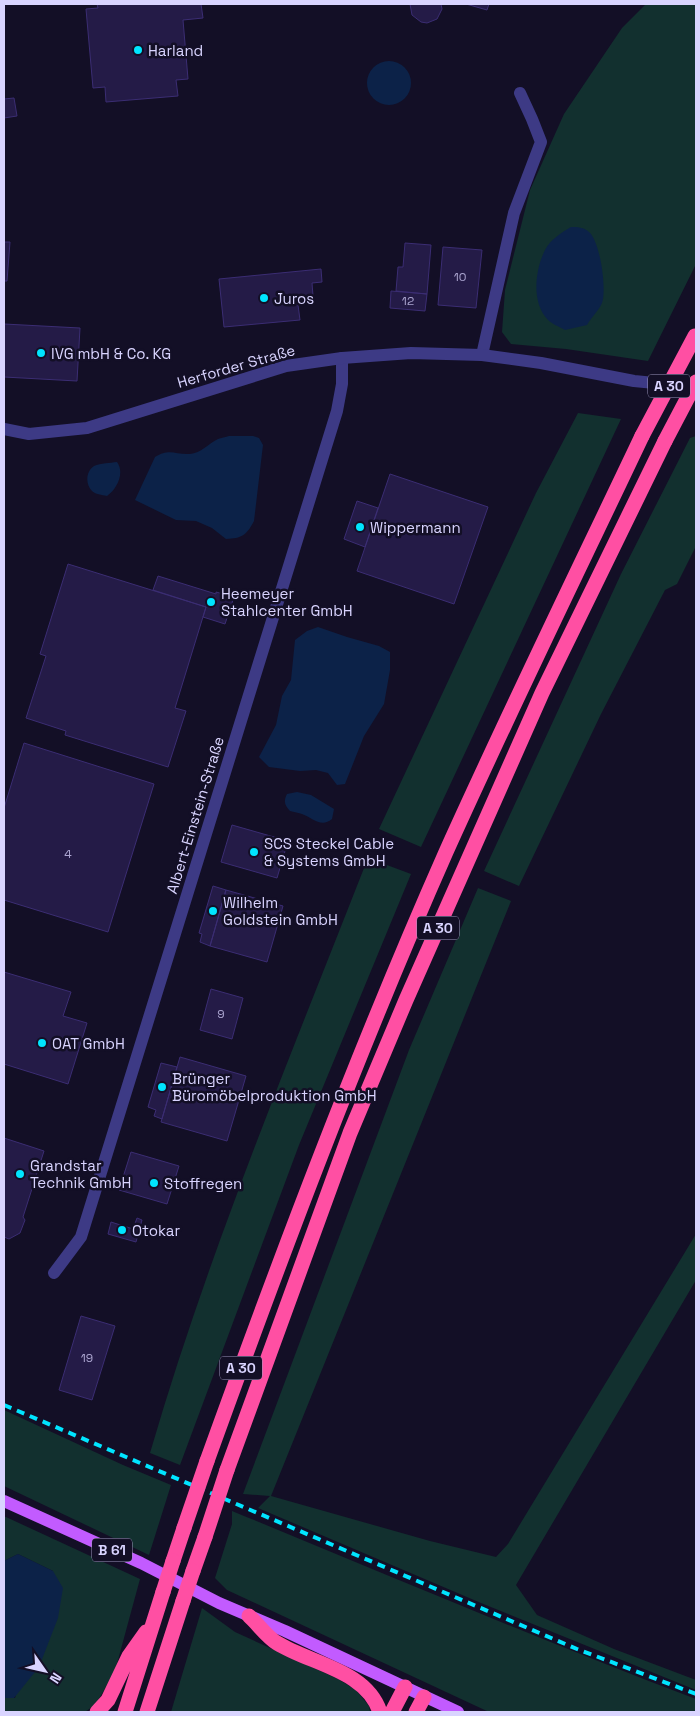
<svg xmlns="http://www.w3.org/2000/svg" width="700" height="1716" font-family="'Space Grotesk',sans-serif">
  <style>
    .green { fill: #12302f }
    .water { fill: #0c2248 }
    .building { fill: #241b47; stroke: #3b2d73 }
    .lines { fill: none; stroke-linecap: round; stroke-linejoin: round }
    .minor { stroke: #3d3a85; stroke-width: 12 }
    .tertiary { stroke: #3d3a85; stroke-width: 12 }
    .primary { stroke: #c25bff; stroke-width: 12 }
    .motorway { stroke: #ff4fa3; stroke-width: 15 }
    .rail { stroke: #00e5ff; stroke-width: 4; stroke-dasharray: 8 6; stroke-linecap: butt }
    .motorway-bridge { stroke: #ff4fa3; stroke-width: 15 }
    .poi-dot { fill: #00e5ff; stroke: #130f26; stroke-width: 2 }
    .labels { text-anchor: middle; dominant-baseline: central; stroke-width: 5; stroke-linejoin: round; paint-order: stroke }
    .number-label { font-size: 12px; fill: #aca6d1 }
    .shield { fill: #130f26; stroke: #9e99be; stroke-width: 1 }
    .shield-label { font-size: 14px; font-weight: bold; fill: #d9d4ff }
    .poi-label { font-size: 15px; fill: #d9d4ff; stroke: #130f26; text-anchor: start }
    .street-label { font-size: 15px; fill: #d9d4ff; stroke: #130f26 }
  </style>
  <rect width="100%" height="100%" fill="#130f26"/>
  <path class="green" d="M 646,4 L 696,4 L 696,264 L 648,361 L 566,349 L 511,344 L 502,332 L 505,290 L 530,190 L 564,114 L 622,28 Z
    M 578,413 L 621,419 L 421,847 L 379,829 L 536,493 Z
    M 696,436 L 696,546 L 677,584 L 665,590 L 601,714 L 519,886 L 484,871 L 621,574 L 690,438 Z
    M 368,858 L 411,874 L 299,1145 L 180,1465 L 150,1453 C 209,1250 291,1055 368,858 Z
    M 478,888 L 511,901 L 271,1496 L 430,1541 L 496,1557 L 508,1544 L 696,1234 L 696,1280 L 516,1585 L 537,1615 L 614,1649 L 696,1680 L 696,1690 L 481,1603 L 258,1508 L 270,1496 L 243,1494 L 409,1050 Z
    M 4,1410 L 123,1465 L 171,1485 L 149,1555 L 4,1486 Z
    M 232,1511 C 386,1574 540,1640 696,1699 L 696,1712 L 489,1712 L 227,1590 L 215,1578 L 232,1524 Z
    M 4,1517 L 6,1517 L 140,1579 L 115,1671 L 96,1704 L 85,1712 L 4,1712 L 4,1698 L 15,1698 L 53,1571 L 18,1554 L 4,1561 Z
    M 202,1608 L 235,1632 L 338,1679 L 356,1690 L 369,1706 L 370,1712 L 171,1712 Z"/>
  <path class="water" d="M367 83a22 22 0 1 1 44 0a22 22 0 1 1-44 0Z
    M 571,227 C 578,227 583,227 589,232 C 600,241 607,289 602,303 C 599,310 591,318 587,325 L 565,330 C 560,327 552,324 548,320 C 531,303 535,270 545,250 C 551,239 561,233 571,227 Z
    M 229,436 L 253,436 L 259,438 L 263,445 L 254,521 C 246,536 242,538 226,539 L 212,528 L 196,521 L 176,520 L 135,500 L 155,457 C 170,448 175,455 190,454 C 201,453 208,444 218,439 C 221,438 226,437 229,436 Z
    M 117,462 C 125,473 117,489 107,496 C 102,495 95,494 92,491 C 85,484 86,471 94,466 C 101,463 110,463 117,462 Z
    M 318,627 L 347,637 L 379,646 L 390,652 L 390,670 L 384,704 L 364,736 L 345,784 L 337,785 L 328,773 L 316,770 L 300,771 L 269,767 L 259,757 L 276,725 L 282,696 L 291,680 L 295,640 L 307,631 Z
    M 297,792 L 311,795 L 334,809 L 332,819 C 321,828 313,818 302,814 C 299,813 294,812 290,811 C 285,805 283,802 287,794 Z
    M 18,1554 L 53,1571 L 63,1588 L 58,1618 L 39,1667 L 14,1698 L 4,1698 L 4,1561 Z"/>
  <path class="building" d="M 97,4 L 201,4 L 203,18 L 183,20 L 188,79 L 176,80 L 178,96 L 106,102 L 105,87 L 93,88 L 86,9 L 98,8 Z
    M 410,4 L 441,4 L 442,9 L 437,19 L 427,23 L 421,22 L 412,15 Z
    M 466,4 L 489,4 L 487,10 Z
    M 14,98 L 17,116 L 4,118 L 4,99 Z
    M 4,242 L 10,242 L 7,281 L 4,281 Z
    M 405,243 L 431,245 L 427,294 L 396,291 L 398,267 L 403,267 Z
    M 443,247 L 482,250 L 476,308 L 438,305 Z
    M 321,269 L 322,282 L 312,283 L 313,296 L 307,297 L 307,304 L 298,305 L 300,320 L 224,327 L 219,279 Z
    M 391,291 L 427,294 L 425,311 L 390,308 Z
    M 4,324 L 80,328 L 77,381 L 4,377 Z
    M 390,474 L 488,507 L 454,604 L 357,571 Z
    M 357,501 L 378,508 L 365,547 L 344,539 Z
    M 68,564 L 206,607 L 175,708 L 186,711 L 168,767 L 65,735 L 66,731 L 26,718 L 46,656 L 40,654 Z
    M 158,576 L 216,594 L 216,592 L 234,597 L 225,624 L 203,617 L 206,607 L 153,590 Z
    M 24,743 L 154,784 L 108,932 L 4,900 L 4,808 Z
    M 232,825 L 288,841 L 277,878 L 221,862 Z
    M 213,886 L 226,890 L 210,946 L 200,942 L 202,934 L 199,933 Z
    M 226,890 L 283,906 L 267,962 L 210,946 Z
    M 4,972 L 71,992 L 63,1016 L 87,1023 L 68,1084 L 4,1064 Z
    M 211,989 L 243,998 L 232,1039 L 200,1030 Z
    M 180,1057 L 246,1076 L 227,1141 L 161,1122 Z
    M 161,1063 L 177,1067 L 162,1119 L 154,1116 L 156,1110 L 148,1107 Z
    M 4,1138 L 44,1151 L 23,1217 L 25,1220 L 20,1233 L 9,1239 L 4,1237 Z
    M 131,1152 L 179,1166 L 167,1204 L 119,1190 Z
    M 137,1218 L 142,1220 L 136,1242 L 108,1234 L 111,1222 L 133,1229 Z
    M 81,1316 L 115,1326 L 92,1400 L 59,1390 Z"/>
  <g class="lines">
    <path class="minor" d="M 482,355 L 514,213 L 541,142 L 532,119 L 520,93
      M 54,1273 L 81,1237 L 337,411 L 342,384 L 342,358"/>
    <path class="tertiary" d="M 4,429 L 29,434 L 87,428 L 286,366 L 342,358 L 411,353 L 482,355 L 541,363 L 634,381 L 696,387"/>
    <path class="primary" d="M 4,1501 L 141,1563 L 219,1603 L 285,1631 L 458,1712"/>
    <path class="motorway" d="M 207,1461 C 281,1256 358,1051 446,852 C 509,712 576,575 642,436
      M 227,1470 L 350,1133 L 406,1000 L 542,693 L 665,441
      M 173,1561 L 184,1528
      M 193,1571 L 205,1537
      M 249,1616 C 258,1624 267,1637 277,1643 C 311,1664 366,1670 380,1712
      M 97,1712 L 108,1700 L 129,1656 L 146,1632
      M 125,1712 L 163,1592
      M 147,1712 L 183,1601
      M 392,1712 L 405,1687
      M 416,1712 L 424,1697"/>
    <path class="rail" d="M 4,1405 L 577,1649 L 696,1694"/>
    <path class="motorway-bridge" d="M 642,436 L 695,336
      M 665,441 L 696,382
      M 184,1528 L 207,1461
      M 205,1537 L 227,1470
      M 163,1592 L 173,1561
      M 183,1601 L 193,1571"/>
  </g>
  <g class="poi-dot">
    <circle cx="138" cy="50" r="5"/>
    <circle cx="264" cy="298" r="5"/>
    <circle cx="41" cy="353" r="5"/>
    <circle cx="360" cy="527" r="5"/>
    <circle cx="211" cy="602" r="5"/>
    <circle cx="254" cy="852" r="5"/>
    <circle cx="213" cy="911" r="5"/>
    <circle cx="42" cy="1043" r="5"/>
    <circle cx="162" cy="1087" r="5"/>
    <circle cx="20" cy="1174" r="5"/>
    <circle cx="154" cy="1183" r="5"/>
    <circle cx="122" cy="1230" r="5"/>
  </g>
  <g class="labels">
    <g class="number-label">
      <text x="460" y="277">10</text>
      <text x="408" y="301">12</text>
      <text x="68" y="854">4</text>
      <text x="221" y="1014">9</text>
      <text x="87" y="1358">19</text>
    </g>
    <g class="shield">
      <rect x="648" y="374.5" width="42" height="23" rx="4"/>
      <rect x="417" y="916.5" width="42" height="23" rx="4"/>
      <rect x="220" y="1356.5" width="42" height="23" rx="4"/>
      <rect x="92" y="1538.5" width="40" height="23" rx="4"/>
    </g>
    <g class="shield-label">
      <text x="669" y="386">A 30</text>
      <text x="438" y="928">A 30</text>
      <text x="241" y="1368">A 30</text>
      <text x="112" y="1550">B 61</text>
    </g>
    <g class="poi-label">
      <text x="148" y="50">Harland</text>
      <text x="274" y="298">Juros</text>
      <text x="51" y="353">IVG mbH &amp; Co. KG</text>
      <text x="370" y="527">Wippermann</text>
      <text x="221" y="593">Heemeyer<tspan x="221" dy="17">Stahlcenter GmbH</tspan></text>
      <text x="264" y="843">SCS Steckel Cable<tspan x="264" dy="17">&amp; Systems GmbH</tspan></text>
      <text x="223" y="902">Wilhelm<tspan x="223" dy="17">Goldstein GmbH</tspan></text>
      <text x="52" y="1043">OAT GmbH</text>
      <text x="172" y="1078">Brünger<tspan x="172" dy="17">Büromöbelproduktion GmbH</tspan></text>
      <text x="30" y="1165">Grandstar<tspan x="30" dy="17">Technik GmbH</tspan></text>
      <text x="164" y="1183">Stoffregen</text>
      <text x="132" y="1230">Otokar</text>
    </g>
    <g class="street-label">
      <text transform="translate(236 366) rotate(-16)">Herforder Straße</text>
      <text transform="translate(195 815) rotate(-73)">Albert-Einstein-Straße</text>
    </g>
  </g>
  <rect width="700" height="1716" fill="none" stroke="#d9d4ff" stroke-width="10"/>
  <g transform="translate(45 1671) rotate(124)" stroke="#130f26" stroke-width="4" paint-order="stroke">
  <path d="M0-4L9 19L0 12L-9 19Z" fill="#d9d4ff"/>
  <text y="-8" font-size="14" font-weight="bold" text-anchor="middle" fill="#d9d4ff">N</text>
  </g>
</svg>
